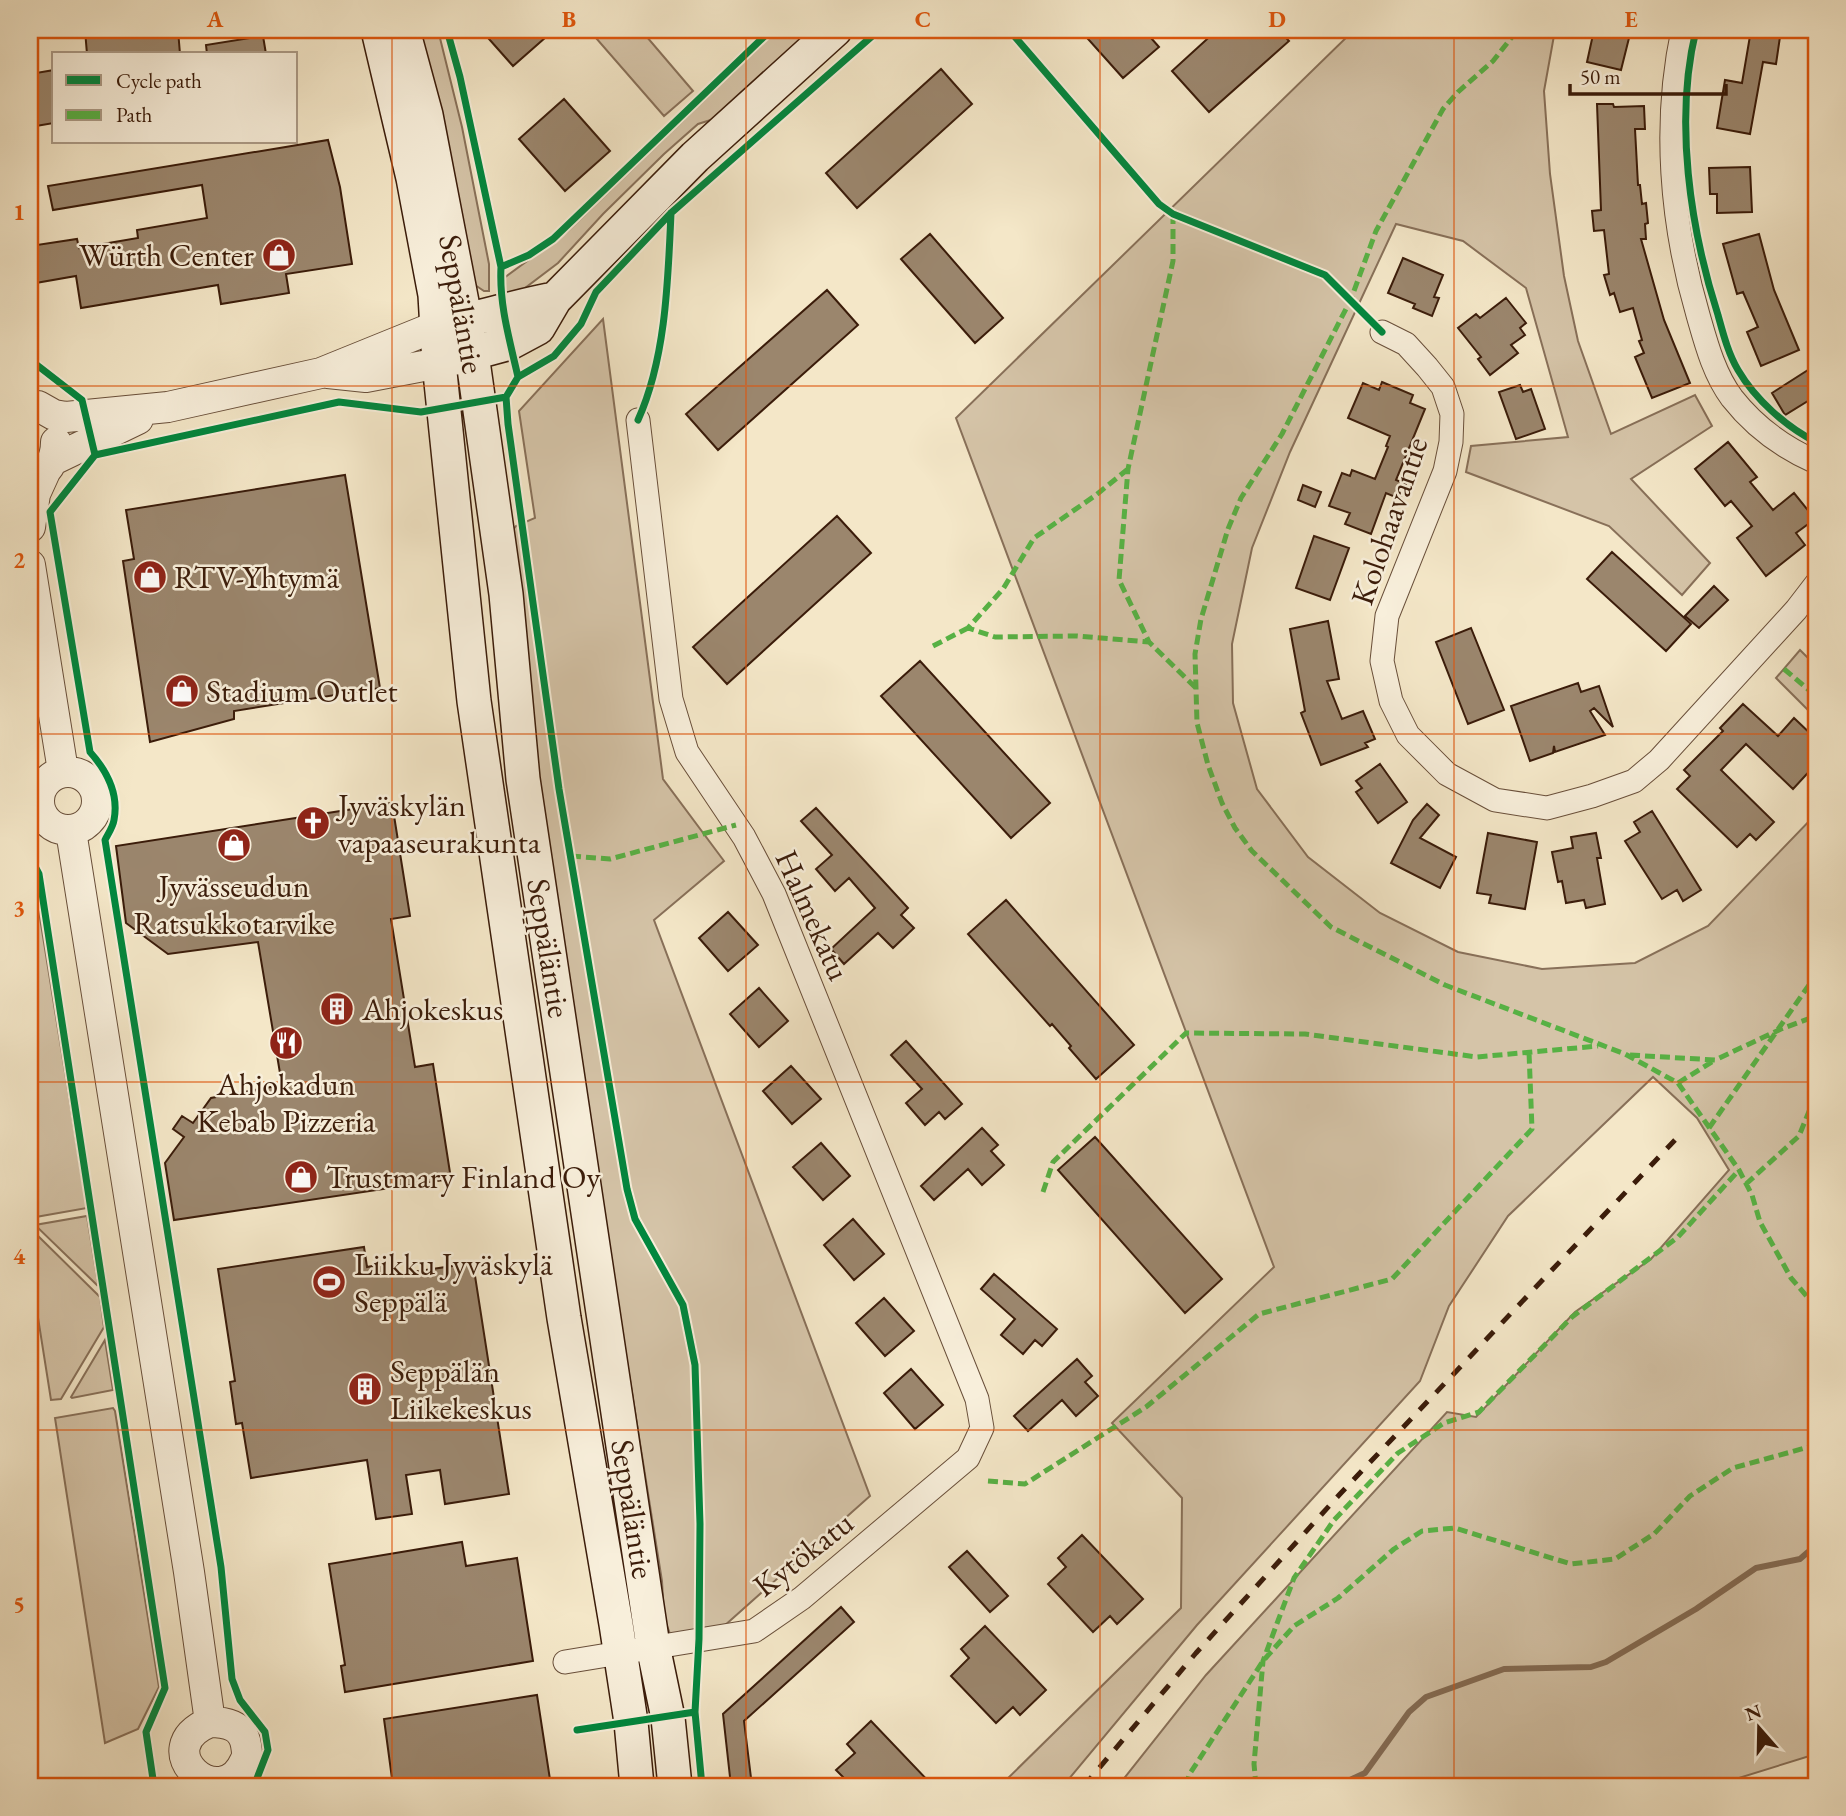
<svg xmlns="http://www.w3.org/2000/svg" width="1846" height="1816" font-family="'EB Garamond',serif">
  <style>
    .green { fill: #d5c4a8; stroke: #887059; stroke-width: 2 }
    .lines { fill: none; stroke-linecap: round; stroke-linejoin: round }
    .stream { stroke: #846c55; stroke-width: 6 }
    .building { fill: #9b866d; stroke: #3b1c0a; stroke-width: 2 }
    .minor-casing { stroke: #694f3a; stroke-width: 25 }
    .tertiary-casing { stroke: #694f3a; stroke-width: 32 }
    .secondary-casing { stroke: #3b1c0a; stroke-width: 36 }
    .minor { stroke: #f8efdb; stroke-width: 23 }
    .tertiary { stroke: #f8efdb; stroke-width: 30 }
    .secondary { stroke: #f8efdb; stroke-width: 33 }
    .rail { stroke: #3b1c0a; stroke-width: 5; stroke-dasharray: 12 12; stroke-linecap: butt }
    .quiet { stroke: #57b144; stroke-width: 5; stroke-dasharray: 10 5; stroke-linecap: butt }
    .cycleway-casing { stroke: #f8efdb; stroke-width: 11 }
    .cycleway { stroke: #00873e; stroke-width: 7 }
    .grid { fill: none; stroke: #df560c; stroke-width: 2; stroke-opacity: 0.55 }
    .labels { text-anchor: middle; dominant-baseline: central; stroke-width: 5; stroke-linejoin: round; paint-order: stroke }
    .poi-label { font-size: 32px; fill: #3b1c0a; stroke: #f8efdb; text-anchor: start }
    .street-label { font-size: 32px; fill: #3b1c0a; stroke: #f8efdb }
    .neatline { fill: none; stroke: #df560c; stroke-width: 2.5 }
    .grid-label { font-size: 23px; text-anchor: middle; font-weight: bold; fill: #df560c }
  </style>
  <rect width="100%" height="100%" fill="#f4e7c8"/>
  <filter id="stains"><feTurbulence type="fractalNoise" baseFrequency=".00286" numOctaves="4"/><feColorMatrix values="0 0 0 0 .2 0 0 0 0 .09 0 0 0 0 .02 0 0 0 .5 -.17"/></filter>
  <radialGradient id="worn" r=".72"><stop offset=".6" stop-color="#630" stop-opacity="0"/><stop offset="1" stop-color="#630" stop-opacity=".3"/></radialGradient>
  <path class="green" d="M 412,30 L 438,30 L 462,127 L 489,264 L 489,291 L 484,291 L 475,285 Z
    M 589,30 L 641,30 L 693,91 L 664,116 Z
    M 777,30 L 814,30 L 717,118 L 698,124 L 664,154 L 603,214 L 558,263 L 521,291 L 507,295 L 502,288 L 504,278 L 568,231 Z
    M 1354,30 L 1555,30 L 1544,91 L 1550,174 L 1564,276 L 1578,341 L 1611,434 L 1695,395 L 1712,426 L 1631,479 L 1710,563 L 1682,595 L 1609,526 L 1466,472 L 1471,446 L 1568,437 L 1526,288 L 1463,241 L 1396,224 L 1290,452 L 1252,548 L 1232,644 L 1233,703 L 1257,789 L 1308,857 L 1380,913 L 1458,952 L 1542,969 L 1635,963 L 1708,926 L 1816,814 L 1816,1754 L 1713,1786 L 1118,1786 L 1206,1675 L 1447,1412 L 1476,1417 L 1575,1312 L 1651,1259 L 1729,1170 L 1697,1118 L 1653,1077 L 1508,1216 L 1449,1306 L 1420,1381 L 1197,1625 L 1063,1786 L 1000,1786 L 1181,1608 L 1182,1498 L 1112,1423 L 1274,1267 L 956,418 Z
    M 603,319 L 663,779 L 724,861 L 654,920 L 870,1496 L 714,1635 L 672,1639 L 664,1618 L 662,1581 L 545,848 L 512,531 L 516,526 L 535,518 L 519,411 Z
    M 1800,650 L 1816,666 L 1816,718 L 1776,678 Z
    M 30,856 L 87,1208 L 30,1218 Z
    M 87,1216 L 98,1284 L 97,1285 L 35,1225 Z
    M 30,1228 L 100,1297 L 104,1327 L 61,1399 L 51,1400 L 30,1267 Z
    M 105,1340 L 113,1390 L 72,1398 L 71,1397 Z
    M 113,1408 L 115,1411 L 159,1687 L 138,1729 L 105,1743 L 55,1418 Z"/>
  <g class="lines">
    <path class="stream" d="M 1337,1786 L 1365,1773 L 1409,1712 L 1426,1697 L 1504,1669 L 1591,1667 L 1606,1662 L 1696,1609 L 1756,1568 L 1800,1559 L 1808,1552 L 1816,1552"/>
  </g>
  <path class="building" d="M 85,30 L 178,30 L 180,54 L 87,54 Z
    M 481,30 L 554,30 L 513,66 Z
    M 1080,30 L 1144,30 L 1159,47 L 1123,78 Z
    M 1217,30 L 1279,30 L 1289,41 L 1209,112 L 1172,71 Z
    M 1594,30 L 1631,30 L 1621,70 L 1587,62 Z
    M 1751,30 L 1781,30 L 1776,64 L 1763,62 L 1750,134 L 1717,128 L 1725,80 L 1742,83 Z
    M 263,36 L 266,54 L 207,54 L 206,45 Z
    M 941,69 L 972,104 L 857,208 L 826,173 Z
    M 54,70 L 54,123 L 30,127 L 30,74 Z
    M 564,99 L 610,151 L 565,191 L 519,139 Z
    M 1597,104 L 1613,104 L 1614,107 L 1644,106 L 1645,129 L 1635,129 L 1638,185 L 1640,185 L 1642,204 L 1646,203 L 1648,223 L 1645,224 L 1646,239 L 1641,239 L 1664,320 L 1690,383 L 1652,398 L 1635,357 L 1644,353 L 1639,341 L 1642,340 L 1633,308 L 1620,312 L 1614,293 L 1610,295 L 1604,275 L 1609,274 L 1604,230 L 1594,231 L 1592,211 L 1601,210 Z
    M 328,140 L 340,187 L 352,264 L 286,274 L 289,293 L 221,304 L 218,285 L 81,308 L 76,276 L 30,284 L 30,246 L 77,239 L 79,248 L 138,238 L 137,230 L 207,218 L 202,185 L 53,210 L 48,186 Z
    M 1750,167 L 1752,212 L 1717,213 L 1717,194 L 1710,194 L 1709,168 Z
    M 930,234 L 1003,318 L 975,343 L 901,259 Z
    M 1759,234 L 1774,290 L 1799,350 L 1761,366 L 1747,332 L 1758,327 L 1743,292 L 1737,294 L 1723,244 Z
    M 1403,258 L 1443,275 L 1434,297 L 1439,298 L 1432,316 L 1413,308 L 1415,304 L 1388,293 Z
    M 827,290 L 858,325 L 718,450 L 686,414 Z
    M 1506,298 L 1526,323 L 1520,328 L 1525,335 L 1511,345 L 1518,353 L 1490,375 L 1478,359 L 1481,357 L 1458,328 L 1476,314 L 1480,318 Z
    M 1816,369 L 1816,396 L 1785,415 L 1772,393 L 1808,370 L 1809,373 Z
    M 1382,382 L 1413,395 L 1410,403 L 1425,409 L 1396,480 L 1406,484 L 1400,499 L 1386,493 L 1371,534 L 1345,524 L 1350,513 L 1329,506 L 1342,473 L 1350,476 L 1352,470 L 1375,479 L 1388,447 L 1386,446 L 1390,436 L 1348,418 L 1363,383 L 1379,390 Z
    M 1520,385 L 1523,392 L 1531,389 L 1545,429 L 1516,439 L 1499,392 Z
    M 1728,442 L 1757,477 L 1750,482 L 1773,510 L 1794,493 L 1815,519 L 1796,533 L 1805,545 L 1766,576 L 1737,538 L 1752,526 L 1731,501 L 1725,506 L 1695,469 Z
    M 345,475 L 380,688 L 234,711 L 234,719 L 150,742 L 123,561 L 134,559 L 126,510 Z
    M 1303,485 L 1321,492 L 1315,507 L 1298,500 Z
    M 837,516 L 871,553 L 727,684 L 693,647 Z
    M 1314,536 L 1349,548 L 1330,600 L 1296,588 Z
    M 1612,552 L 1691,624 L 1666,651 L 1587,579 Z
    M 1714,586 L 1728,600 L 1699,628 L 1685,616 Z
    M 1328,621 L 1339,679 L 1327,681 L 1342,719 L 1363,711 L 1375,739 L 1365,743 L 1368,747 L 1321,765 L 1301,713 L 1305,711 L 1290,629 Z
    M 1471,628 L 1504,710 L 1468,724 L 1436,642 Z
    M 920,661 L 1050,803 L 1011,838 L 881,696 Z
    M 1578,683 L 1581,692 L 1599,686 L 1613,727 L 1594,708 L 1590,711 L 1605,735 L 1555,752 L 1554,746 L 1553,753 L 1530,761 L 1511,706 Z
    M 1743,704 L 1778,736 L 1794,718 L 1816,739 L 1816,764 L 1793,789 L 1746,744 L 1721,770 L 1774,822 L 1756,840 L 1750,834 L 1737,847 L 1677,789 L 1690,776 L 1684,770 L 1723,731 L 1720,728 Z
    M 1380,764 L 1407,802 L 1378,823 L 1356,792 L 1362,788 L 1356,781 Z
    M 392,803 L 410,916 L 391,919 L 415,1067 L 433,1064 L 451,1179 L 174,1220 L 165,1163 L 184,1137 L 173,1129 L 182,1116 L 193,1123 L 211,1098 L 282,1085 L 258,942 L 168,954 L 126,923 L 116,846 Z
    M 1427,804 L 1439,815 L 1420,838 L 1456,857 L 1440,888 L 1391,863 L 1413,820 Z
    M 816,808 L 908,908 L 901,915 L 914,928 L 893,948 L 878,933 L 844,964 L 831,949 L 875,908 L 849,878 L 835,891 L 816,869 L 832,855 L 801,821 Z
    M 1652,811 L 1701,890 L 1683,901 L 1677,890 L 1662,899 L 1625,841 L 1640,832 L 1634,822 Z
    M 1488,833 L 1537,842 L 1525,909 L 1489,903 L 1491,895 L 1477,893 Z
    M 1596,833 L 1601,858 L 1597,858 L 1605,904 L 1586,908 L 1584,900 L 1566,903 L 1562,881 L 1558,882 L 1552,852 L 1573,848 L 1571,837 Z
    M 1006,900 L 1134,1045 L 1096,1079 L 1069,1048 L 1071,1046 L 1052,1024 L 1050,1026 L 968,934 Z
    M 728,912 L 758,945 L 728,971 L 699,938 Z
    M 759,988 L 788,1021 L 759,1047 L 730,1014 Z
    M 906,1041 L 962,1104 L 945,1119 L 939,1112 L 925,1125 L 906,1103 L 922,1089 L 891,1055 Z
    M 791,1066 L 821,1099 L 792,1124 L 763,1091 Z
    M 982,1128 L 998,1145 L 991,1151 L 1004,1165 L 982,1185 L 968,1169 L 934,1200 L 921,1186 Z
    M 1095,1137 L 1222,1279 L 1185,1313 L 1058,1170 Z
    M 821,1143 L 850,1176 L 823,1200 L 793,1167 Z
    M 853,1219 L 884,1254 L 854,1280 L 824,1245 Z
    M 364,1247 L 367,1267 L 383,1264 L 385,1276 L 473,1263 L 509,1494 L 445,1504 L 440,1470 L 406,1475 L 412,1514 L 376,1519 L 367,1460 L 251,1478 L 242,1423 L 236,1424 L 230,1382 L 235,1381 L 218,1269 Z
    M 994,1274 L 1057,1329 L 1042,1346 L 1035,1340 L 1023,1354 L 1001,1335 L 1015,1319 L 981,1289 Z
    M 884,1298 L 914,1331 L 885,1356 L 856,1323 Z
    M 1077,1359 L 1092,1376 L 1085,1382 L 1098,1396 L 1076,1416 L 1062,1400 L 1028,1431 L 1014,1416 Z
    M 911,1369 L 943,1405 L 915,1429 L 884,1393 Z
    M 1082,1535 L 1143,1599 L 1117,1624 L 1110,1616 L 1093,1632 L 1048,1584 L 1066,1567 L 1058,1558 Z
    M 462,1542 L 466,1566 L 517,1558 L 533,1661 L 345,1692 L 341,1666 L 345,1665 L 329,1564 Z
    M 967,1551 L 1008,1596 L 990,1612 L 949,1567 Z
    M 841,1607 L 854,1622 L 744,1721 L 752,1786 L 731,1786 L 723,1714 Z
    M 985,1626 L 1046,1690 L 1020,1715 L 1013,1707 L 996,1723 L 951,1676 L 969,1658 L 961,1649 Z
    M 537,1695 L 551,1786 L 393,1786 L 384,1719 Z
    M 871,1721 L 933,1786 L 852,1786 L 836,1770 L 855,1753 L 847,1744 Z"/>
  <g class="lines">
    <g class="minor-casing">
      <path id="minor" d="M 1683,30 C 1663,123 1671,223 1698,315 C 1706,343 1714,374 1732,398 C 1754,426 1784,448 1816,462
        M 1382,332 L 1406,344 L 1427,367 L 1443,387 L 1452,414 L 1451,442 L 1445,471 L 1387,616 L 1382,661 L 1391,701 L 1408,735 L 1447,774 L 1495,800 L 1547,808 L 1592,796 L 1634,781 L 1659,760 L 1796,610 L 1816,584
        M 565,1662 L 754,1631 L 802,1598 L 968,1458 L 982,1428 L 977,1399 L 774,894 L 744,837 L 687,752 L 671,699 L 638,420"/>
    </g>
    <g class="tertiary-casing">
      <path id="tertiary" d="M 328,373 L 366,377 L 439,363
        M 38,406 L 54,415 L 66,417 L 168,407 L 321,373 L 437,326
        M 53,460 L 138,419
        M 30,483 C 46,475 56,460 56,442
        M 30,527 L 35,494 L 45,472
        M 30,565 L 63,771
        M39 801a29 29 0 1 1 58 0a29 29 0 1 1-58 0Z
        M 71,831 L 189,1572 L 210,1722
        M 210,1722 C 227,1722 243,1726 246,1745 C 247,1751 248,1756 245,1761 C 221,1816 145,1749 210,1722 Z"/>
    </g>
    <g class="secondary-casing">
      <path id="secondary" d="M 378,30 L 413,178 L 435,295 L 439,363 L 474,701 L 564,1318 L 616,1624 L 631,1722 L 637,1786
        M 403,30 L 426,115 L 472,354 L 506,594 L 523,779 L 653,1646 L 668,1718 L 675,1786
        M 446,324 C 483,318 518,305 555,299
        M 451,359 L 510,343 L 538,328 L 555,299 L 695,157 L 835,30"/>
    </g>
    <use href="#minor" class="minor"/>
    <use href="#tertiary" class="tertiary"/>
    <use href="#secondary" class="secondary"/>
    <path class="rail" d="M 1084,1786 L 1196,1653 L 1340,1494 L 1675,1140"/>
    <path class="quiet" d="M 1513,30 L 1512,37 L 1493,61 L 1458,92 L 1443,109 L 1376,231 L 1351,299 L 1282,434 L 1241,498 L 1228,529 L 1201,619 L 1195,654 L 1197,723 L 1208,765 L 1222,803 L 1235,828 L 1252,851 L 1331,927 L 1445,985 L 1625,1054 L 1678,1083 L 1739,1170 L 1752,1195 L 1760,1222 L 1791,1278 L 1816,1307
      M 1173,214 L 1173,261 L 1128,469 L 1119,580 L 1149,642 L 1196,688
      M 1128,469 L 1096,495 L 1034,538 L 1003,589 L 968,628 L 995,637 L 1077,636 L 1149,642
      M 933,646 L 968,628
      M 1784,669 L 1816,696
      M 571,856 L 610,859 L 736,825
      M 1630,1055 L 1715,1060 L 1781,1029 L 1816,1016
      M 1678,1083 L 1715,1060
      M 1709,1128 L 1816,975
      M 1746,1184 L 1799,1136 L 1816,1094
      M 1043,1192 L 1053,1162 L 1186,1033 L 1305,1034 L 1477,1057 L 1598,1046
      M 988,1481 L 1025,1484 L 1146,1407 L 1259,1314 L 1392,1279 L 1532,1129 L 1529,1052
      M 1186,1786 L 1189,1775 L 1263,1661 L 1294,1626 L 1338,1598 L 1394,1549 L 1422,1531 L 1455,1528 L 1571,1564 L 1615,1559 L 1654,1534 L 1690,1496 L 1733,1468 L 1816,1445
      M 1256,1786 L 1254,1764 L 1263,1661 L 1294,1578 L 1334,1520 L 1398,1453 L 1444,1423 L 1479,1412 L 1572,1317 L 1678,1237 L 1739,1170"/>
    <g class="cycleway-casing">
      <path id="cycleway" d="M 447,30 L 460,77 L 501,267 C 499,305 510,341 518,377
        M 1009,30 L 1159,204 L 1173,214 L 1325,275 L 1382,332
        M 1696,30 C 1674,120 1690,228 1718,315 C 1723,333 1728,353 1738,370 C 1755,399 1786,427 1816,442
        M 501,267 L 529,255 L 553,239 L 771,30
        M 30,362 L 33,362 L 82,400 L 95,455 L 50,512 L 90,752 C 107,771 119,794 114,820 C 113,827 108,834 105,840 L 221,1567 L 232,1679 L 240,1700 L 265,1732 L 268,1750 L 254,1786
        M 638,420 C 666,358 668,280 671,213
        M 95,455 L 339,402 L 421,412 L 506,397
        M 30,857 L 39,874 L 165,1688 L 146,1732 L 154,1786
        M 577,1730 L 695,1712
        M 702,1786 L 695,1712 L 699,1639 L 700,1524 L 695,1365 L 683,1305 L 635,1219 L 627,1189 L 559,789 L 508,424 L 506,397 L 518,377 L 554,356 L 581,324 L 596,292 L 671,213 L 879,30"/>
    </g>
    <use href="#cycleway" class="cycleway"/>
  </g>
  <path class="grid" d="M 392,30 L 392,1786M 746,30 L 746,1786M 1100,30 L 1100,1786M 1454,30 L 1454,1786M 30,386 L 1816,386M 30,734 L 1816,734M 30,1082 L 1816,1082M 30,1430 L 1816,1430"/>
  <defs>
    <g id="shop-disc" transform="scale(1.75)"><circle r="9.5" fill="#8f2418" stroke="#f8efdb"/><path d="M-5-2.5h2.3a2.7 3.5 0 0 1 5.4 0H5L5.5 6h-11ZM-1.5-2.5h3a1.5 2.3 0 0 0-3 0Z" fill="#fff"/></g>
    <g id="church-disc" transform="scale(1.75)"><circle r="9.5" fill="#8f2418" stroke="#f8efdb"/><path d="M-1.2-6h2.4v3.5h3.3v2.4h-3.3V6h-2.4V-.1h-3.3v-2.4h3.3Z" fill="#fff"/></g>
    <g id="building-disc" transform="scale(1.75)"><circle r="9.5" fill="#8f2418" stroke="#f8efdb"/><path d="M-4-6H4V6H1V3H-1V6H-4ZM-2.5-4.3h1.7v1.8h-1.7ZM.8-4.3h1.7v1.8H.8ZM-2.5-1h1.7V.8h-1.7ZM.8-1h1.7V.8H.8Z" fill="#fff"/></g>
    <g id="restaurant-disc" transform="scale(1.75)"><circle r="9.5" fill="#8f2418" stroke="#f8efdb"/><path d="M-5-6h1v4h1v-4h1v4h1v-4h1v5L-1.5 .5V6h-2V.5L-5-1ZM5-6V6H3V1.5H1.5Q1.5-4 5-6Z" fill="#fff"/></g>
    <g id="stadium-disc" transform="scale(1.75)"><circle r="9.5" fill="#8f2418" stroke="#f8efdb"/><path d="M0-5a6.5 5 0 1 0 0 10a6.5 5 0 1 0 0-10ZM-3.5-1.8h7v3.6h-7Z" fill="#fff"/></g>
  </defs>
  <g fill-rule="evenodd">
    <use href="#shop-disc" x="279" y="255"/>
    <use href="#shop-disc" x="150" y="577"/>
    <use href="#shop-disc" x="182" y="691"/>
    <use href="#church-disc" x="313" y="823"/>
    <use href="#shop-disc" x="234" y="845"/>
    <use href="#building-disc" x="337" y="1009"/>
    <use href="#restaurant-disc" x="286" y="1043"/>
    <use href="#shop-disc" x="301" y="1177"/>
    <use href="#stadium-disc" x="329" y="1282"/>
    <use href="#building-disc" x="365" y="1389"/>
  </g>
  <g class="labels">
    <g class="poi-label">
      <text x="254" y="255" text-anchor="end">Würth Center</text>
      <text x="174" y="577">RTV-Yhtymä</text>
      <text x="206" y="691">Stadium Outlet</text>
      <text x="338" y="805">Jyväskylän<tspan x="338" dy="37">vapaaseurakunta</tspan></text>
      <text x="234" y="886" text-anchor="middle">Jyvässeudun<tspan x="234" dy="37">Ratsukkotarvike</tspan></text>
      <text x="362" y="1009">Ahjokeskus</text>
      <text x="286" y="1084" text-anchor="middle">Ahjokadun<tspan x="286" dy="37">Kebab Pizzeria</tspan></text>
      <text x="326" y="1177">Trustmary Finland Oy</text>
      <text x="354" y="1264">Liikku Jyväskylä<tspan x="354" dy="37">Seppälä</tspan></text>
      <text x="390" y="1371">Seppälän<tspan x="390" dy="37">Liikekeskus</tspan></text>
    </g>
    <g class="street-label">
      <text transform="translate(462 304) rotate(80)">Seppäläntie</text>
      <text transform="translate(1389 521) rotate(-71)">Kolohaavantie</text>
      <text transform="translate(813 915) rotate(66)">Halmekatu</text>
      <text transform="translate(549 948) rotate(81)">Seppäläntie</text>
      <text transform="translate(633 1509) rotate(81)">Seppäläntie</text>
      <text transform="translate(803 1554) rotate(-38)">Kytökatu</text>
    </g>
  </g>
  <rect width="1846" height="1816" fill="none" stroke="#f4e7c8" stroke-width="77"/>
  <rect x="52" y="52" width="245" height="91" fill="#f8efdb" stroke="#ac9b87" stroke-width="2"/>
  <rect x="66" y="75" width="35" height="10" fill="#00873e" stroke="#ac9b87" stroke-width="2"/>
  <text x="116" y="88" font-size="21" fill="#3b1c0a">Cycle path</text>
  <rect x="66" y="110" width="35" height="10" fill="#57b144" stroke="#ac9b87" stroke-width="2"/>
  <text x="116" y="122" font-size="21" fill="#3b1c0a">Path</text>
  <g transform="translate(1759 1728) rotate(340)" stroke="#f8efdb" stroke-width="5" paint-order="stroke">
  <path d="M0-5L12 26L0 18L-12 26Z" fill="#3b1c0a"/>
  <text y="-10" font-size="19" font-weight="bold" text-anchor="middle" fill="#3b1c0a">N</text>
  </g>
  <path d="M1570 84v10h156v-10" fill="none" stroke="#3b1c0a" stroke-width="3.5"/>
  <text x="1580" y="84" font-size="21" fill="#3b1c0a" stroke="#f8efdb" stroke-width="5" paint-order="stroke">50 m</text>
  <rect x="38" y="38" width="1770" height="1740" class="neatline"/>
  <g class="grid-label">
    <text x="215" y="27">A</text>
    <text x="569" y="27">B</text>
    <text x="923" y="27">C</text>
    <text x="1277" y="27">D</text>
    <text x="1631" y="27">E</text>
    <text x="19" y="220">1</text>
    <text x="19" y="568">2</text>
    <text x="19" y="916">3</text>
    <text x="19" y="1264">4</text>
    <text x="19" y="1612">5</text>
  </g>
  <rect width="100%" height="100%" filter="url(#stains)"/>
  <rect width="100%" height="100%" fill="url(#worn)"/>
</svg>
